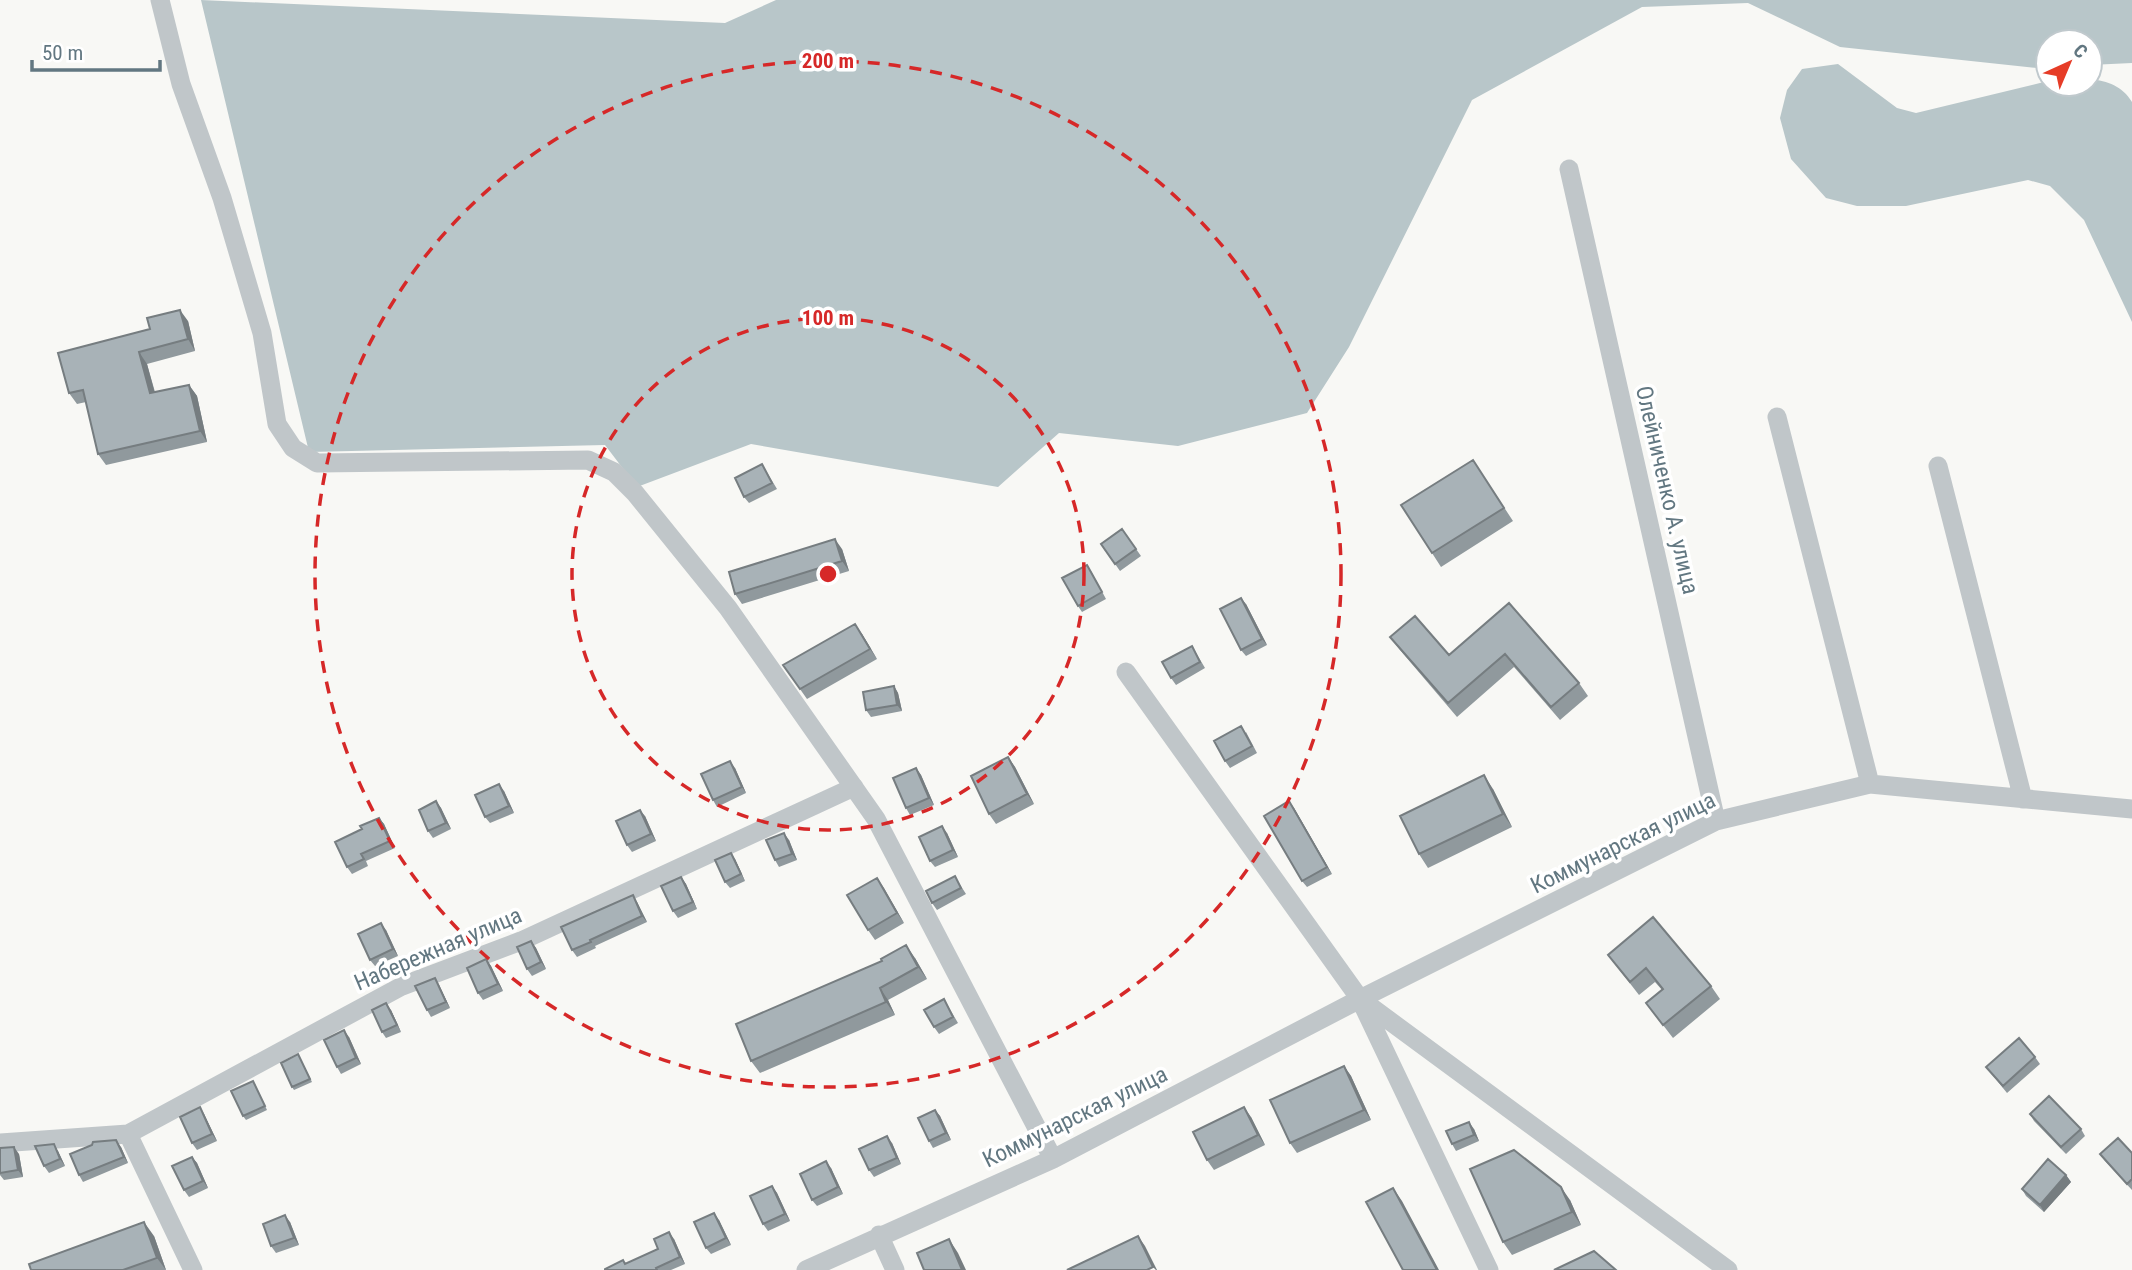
<svg xmlns="http://www.w3.org/2000/svg" width="2132" height="1270" font-family="'Roboto Condensed',sans-serif">
  <style>
    .water { fill: #b8c6c9 }
    .lines { fill: none; stroke-linecap: round; stroke-linejoin: round }
    .minor { stroke: #c0c6c9; stroke-width: 19 }
    .wall { fill: #90999d }
    .shaded-wall { fill: #767d80 }
    .building { fill: #a8b2b7; stroke: #767d80; stroke-width: 2 }
    .ring { fill: none; stroke: #d62828; stroke-width: 3.5; stroke-dasharray: 12 9 }
    .labels { text-anchor: middle; dominant-baseline: central; stroke-width: 7; stroke-linejoin: round; paint-order: stroke }
    .street-label { font-size: 23px; fill: #627781; stroke: #fff }
    .centre { fill: #d62828; stroke: #fff; stroke-width: 3.5 }
    .ring-label { font-size: 21px; text-anchor: middle; font-weight: bold; fill: #d62828; stroke: #fff; stroke-width: 7; stroke-linejoin: round; paint-order: stroke }
  </style>
  <rect width="100%" height="100%" fill="#f8f8f5"/>
  <path class="water" d="M 201,0 L 725,23 L 776,0 L 2132,0 L 2132,63 L 2090,65 L 2090,42 L 2048,42 L 2048,68 L 2037,68 L 1840,47 L 1748,3 L 1642,7 L 1472,100 L 1349,347 L 1307,413 L 1178,446 L 1059,433 L 998,487 L 751,444 L 637,487 L 605,445 L 309,452 Z
    M 1838,64 L 1897,108 L 1916,113 L 2048,81 L 2048,84 L 2090,84 L 2090,79 C 2108,81 2122,86 2132,102 L 2132,322 L 2084,220 L 2050,186 L 2028,180 L 1906,206 L 1857,206 L 1826,198 L 1791,159 L 1780,118 L 1787,90 L 1802,69 Z"/>
  <g class="lines">
    <path class="minor" d="M 160,0 L 181,84 L 222,198 L 262,333 L 277,424 L 293,448 L 317,463 L 588,460 L 614,472 L 635,493 L 728,608 L 876,819 L 1053,1159
      M 1569,169 L 1716,821
      M 1777,417 L 1870,784
      M 1938,466 L 2023,799
      M 1126,672 L 1360,999 L 1489,1270
      M 1360,999 L 1716,821 L 1870,784 L 2132,809
      M 128,1134 L 193,1270
      M 0,1143 L 128,1134 L 402,986 L 521,941 L 854,787
      M 879,1235 L 895,1270
      M 806,1270 L 1053,1159 L 1360,999 L 1728,1270"/>
  </g>
  <path class="wall" d="M 188,321 L 195,351 L 147,364 L 155,392 L 189,385 L 197,396 L 207,442 L 106,465 L 98,454 L 86,402 L 77,404 L 69,393 Z
    M 1473,460 L 1513,521 L 1441,567 L 1432,553 Z
    M 762,464 L 777,489 L 749,503 L 744,497 Z
    M 1122,529 L 1141,556 L 1120,571 L 1101,544 Z
    M 842,549 L 849,571 L 742,604 L 735,594 Z
    M 1091,571 L 1106,599 L 1082,612 L 1078,606 Z
    M 1509,603 L 1579,683 L 1588,696 L 1560,720 L 1514,667 L 1457,717 L 1400,650 L 1390,637 L 1449,655 Z
    M 1246,604 L 1267,645 L 1246,656 L 1241,650 Z
    M 862,634 L 877,659 L 807,699 L 783,665 Z
    M 1192,646 L 1205,668 L 1176,685 L 1171,678 Z
    M 894,686 L 898,693 L 902,711 L 871,717 L 866,710 Z
    M 1246,732 L 1257,753 L 1230,768 L 1225,761 Z
    M 1008,757 L 1015,767 L 1034,804 L 996,824 L 989,814 Z
    M 735,768 L 746,793 L 717,807 L 713,800 Z
    M 916,768 L 921,775 L 934,805 L 910,815 L 906,808 Z
    M 1493,789 L 1512,827 L 1428,868 L 1419,854 Z
    M 504,791 L 514,813 L 490,823 L 485,817 Z
    M 436,801 L 441,808 L 451,829 L 433,838 L 428,831 Z
    M 1294,808 L 1332,874 L 1307,887 L 1302,881 Z
    M 645,816 L 656,841 L 632,852 L 627,845 Z
    M 379,818 L 384,824 L 395,848 L 366,861 L 368,866 L 352,874 L 347,867 L 362,829 Z
    M 947,833 L 958,857 L 935,867 L 930,861 Z
    M 789,840 L 797,860 L 779,867 L 775,860 Z
    M 735,859 L 745,881 L 730,888 L 725,882 Z
    M 681,877 L 686,884 L 697,909 L 678,918 L 673,911 Z
    M 877,878 L 904,923 L 875,940 L 868,930 Z
    M 959,883 L 966,894 L 937,910 L 932,903 Z
    M 637,902 L 647,922 L 595,946 L 596,948 L 577,957 L 572,950 Z
    M 386,930 L 398,956 L 375,966 L 370,960 Z
    M 531,941 L 536,948 L 546,969 L 532,976 L 527,969 Z
    M 1608,955 L 1711,986 L 1720,999 L 1673,1038 L 1646,1003 L 1662,990 L 1655,982 L 1639,995 Z
    M 915,958 L 927,979 L 888,1000 L 895,1015 L 760,1073 L 751,1061 Z
    M 486,959 L 491,966 L 503,991 L 483,1000 L 478,993 Z
    M 435,978 L 439,985 L 450,1008 L 431,1017 L 427,1010 Z
    M 944,999 L 958,1023 L 939,1034 L 934,1027 Z
    M 391,1010 L 401,1032 L 386,1038 L 382,1032 Z
    M 349,1037 L 361,1064 L 341,1074 L 337,1067 Z
    M 298,1054 L 312,1082 L 294,1090 L 292,1087 Z
    M 2035,1057 L 2040,1064 L 2007,1093 L 1986,1067 Z
    M 1344,1066 L 1351,1076 L 1371,1120 L 1297,1153 L 1290,1143 Z
    M 255,1084 L 267,1110 L 246,1120 L 243,1116 Z
    M 200,1107 L 204,1114 L 217,1141 L 197,1150 L 192,1143 Z
    M 935,1110 L 940,1116 L 951,1140 L 933,1148 L 929,1141 Z
    M 2030,1114 L 2081,1129 L 2085,1136 L 2066,1154 L 2034,1121 Z
    M 1251,1117 L 1265,1145 L 1214,1170 L 1207,1160 Z
    M 1474,1129 L 1479,1141 L 1456,1151 L 1452,1144 Z
    M 892,1143 L 901,1164 L 874,1177 L 869,1170 Z
    M 121,1147 L 128,1163 L 83,1182 L 79,1175 Z
    M 0,1148 L 19,1154 L 23,1177 L 4,1180 L 0,1175 Z
    M 58,1151 L 65,1166 L 49,1173 L 44,1166 Z
    M 2132,1153 L 2132,1190 L 2105,1161 L 2100,1154 Z
    M 192,1157 L 197,1163 L 208,1188 L 189,1197 L 184,1190 Z
    M 831,1168 L 843,1194 L 817,1206 L 812,1200 Z
    M 2066,1175 L 2071,1182 L 2044,1212 L 2026,1196 L 2022,1189 Z
    M 772,1186 L 777,1193 L 790,1221 L 768,1231 L 763,1224 Z
    M 1570,1200 L 1581,1225 L 1512,1255 L 1503,1242 Z
    M 719,1220 L 731,1245 L 711,1254 L 706,1248 Z
    M 290,1222 L 299,1245 L 276,1253 L 271,1246 Z
    M 154,1236 L 166,1270 L 31,1270 Z
    M 674,1239 L 685,1264 L 671,1270 L 605,1270 L 623,1260 L 626,1264 L 658,1249 Z"/>
  <path class="shaded-wall" d="M 180,310 L 188,321 L 195,351 L 188,339 Z
    M 139,352 L 147,364 L 158,405 L 150,393 Z
    M 189,385 L 197,396 L 207,442 L 200,431 Z
    M 835,539 L 842,549 L 849,571 L 842,561 Z
    M 1241,598 L 1246,604 L 1267,645 L 1262,639 Z
    M 855,624 L 862,634 L 877,659 L 870,649 Z
    M 894,686 L 898,693 L 902,711 L 897,705 Z
    M 1008,757 L 1015,767 L 1034,804 L 1027,794 Z
    M 730,761 L 735,768 L 746,793 L 742,787 Z
    M 916,768 L 921,775 L 934,805 L 929,798 Z
    M 1484,775 L 1493,789 L 1512,827 L 1503,814 Z
    M 499,784 L 504,791 L 514,813 L 509,806 Z
    M 436,801 L 441,808 L 451,829 L 446,823 Z
    M 1289,801 L 1294,808 L 1332,874 L 1327,867 Z
    M 640,810 L 645,816 L 656,841 L 651,834 Z
    M 379,818 L 384,824 L 395,848 L 390,841 Z
    M 942,826 L 947,833 L 958,857 L 953,850 Z
    M 784,833 L 789,840 L 797,860 L 792,854 Z
    M 731,853 L 735,859 L 745,881 L 741,874 Z
    M 681,877 L 686,884 L 697,909 L 693,902 Z
    M 877,878 L 884,888 L 904,923 L 897,913 Z
    M 633,895 L 637,902 L 647,922 L 642,916 Z
    M 381,923 L 386,930 L 398,956 L 393,949 Z
    M 531,941 L 536,948 L 546,969 L 541,962 Z
    M 906,945 L 915,958 L 927,979 L 918,967 Z
    M 486,959 L 491,966 L 503,991 L 498,984 Z
    M 435,978 L 439,985 L 450,1008 L 446,1002 Z
    M 880,988 L 888,1000 L 895,1015 L 886,1002 Z
    M 386,1003 L 391,1010 L 401,1032 L 397,1025 Z
    M 344,1030 L 349,1037 L 361,1064 L 356,1058 Z
    M 1344,1066 L 1351,1076 L 1371,1120 L 1364,1110 Z
    M 200,1107 L 204,1114 L 217,1141 L 212,1134 Z
    M 1244,1107 L 1251,1117 L 1265,1145 L 1258,1135 Z
    M 935,1110 L 940,1116 L 951,1140 L 946,1133 Z
    M 1469,1122 L 1474,1129 L 1479,1141 L 1474,1135 Z
    M 887,1136 L 892,1143 L 901,1164 L 897,1158 Z
    M 116,1140 L 121,1147 L 128,1163 L 124,1157 Z
    M 54,1144 L 58,1151 L 65,1166 L 60,1159 Z
    M 14,1147 L 19,1154 L 23,1177 L 18,1170 Z
    M 192,1157 L 197,1163 L 208,1188 L 203,1181 Z
    M 826,1161 L 831,1168 L 843,1194 L 838,1187 Z
    M 2066,1175 L 2071,1182 L 2044,1212 L 2040,1205 Z
    M 772,1186 L 777,1193 L 790,1221 L 785,1214 Z
    M 1561,1187 L 1570,1200 L 1581,1225 L 1572,1212 Z
    M 1393,1188 L 1402,1201 L 1439,1270 L 1437,1270 Z
    M 714,1213 L 719,1220 L 731,1245 L 726,1238 Z
    M 285,1215 L 290,1222 L 299,1245 L 294,1238 Z
    M 144,1222 L 154,1236 L 166,1270 L 157,1258 Z
    M 669,1232 L 674,1239 L 685,1264 L 680,1257 Z
    M 1138,1236 L 1145,1246 L 1157,1270 L 1156,1270 L 1153,1267 Z
    M 949,1239 L 958,1253 L 966,1270 L 962,1270 Z"/>
  <path class="building" d="M 180,310 L 188,339 L 139,352 L 150,393 L 189,385 L 200,431 L 98,454 L 83,390 L 69,393 L 58,353 L 150,329 L 147,318 Z
    M 1473,460 L 1504,508 L 1432,553 L 1401,505 Z
    M 762,464 L 772,483 L 744,497 L 735,478 Z
    M 1122,529 L 1136,549 L 1115,564 L 1101,544 Z
    M 835,539 L 842,561 L 735,594 L 729,572 Z
    M 1087,565 L 1102,592 L 1078,606 L 1062,578 Z
    M 1241,598 L 1262,639 L 1241,650 L 1220,609 Z
    M 1509,603 L 1579,683 L 1551,707 L 1505,654 L 1448,703 L 1390,637 L 1415,616 L 1449,655 Z
    M 855,624 L 870,649 L 800,689 L 783,665 Z
    M 1192,646 L 1200,662 L 1171,678 L 1162,662 Z
    M 894,686 L 897,705 L 866,710 L 863,692 Z
    M 1241,726 L 1252,746 L 1225,761 L 1214,741 Z
    M 1008,757 L 1027,794 L 989,814 L 971,776 Z
    M 730,761 L 742,787 L 713,800 L 701,774 Z
    M 916,768 L 929,798 L 906,808 L 893,778 Z
    M 1484,775 L 1503,814 L 1419,854 L 1400,816 Z
    M 499,784 L 509,806 L 485,817 L 475,795 Z
    M 436,801 L 446,823 L 428,831 L 419,810 Z
    M 1289,801 L 1327,867 L 1302,881 L 1264,816 Z
    M 640,810 L 651,834 L 627,845 L 616,821 Z
    M 379,818 L 390,841 L 361,854 L 364,859 L 347,867 L 335,842 L 362,829 L 360,826 Z
    M 942,826 L 953,850 L 930,861 L 919,837 Z
    M 784,833 L 792,854 L 775,860 L 766,840 Z
    M 731,853 L 741,874 L 725,882 L 715,860 Z
    M 955,876 L 961,888 L 932,903 L 926,891 Z
    M 681,877 L 693,902 L 673,911 L 661,886 Z
    M 877,878 L 897,913 L 868,930 L 847,895 Z
    M 633,895 L 642,916 L 590,940 L 591,942 L 572,950 L 561,927 Z
    M 1653,917 L 1711,986 L 1663,1025 L 1646,1003 L 1663,989 L 1646,968 L 1630,982 L 1608,955 Z
    M 381,923 L 393,949 L 370,960 L 358,934 Z
    M 531,941 L 541,962 L 527,969 L 517,947 Z
    M 906,945 L 918,967 L 880,988 L 886,1002 L 751,1061 L 736,1024 L 882,961 L 881,959 Z
    M 486,959 L 498,984 L 478,993 L 467,968 Z
    M 435,978 L 446,1002 L 427,1010 L 415,986 Z
    M 944,999 L 953,1017 L 934,1027 L 924,1010 Z
    M 386,1003 L 397,1025 L 382,1032 L 372,1010 Z
    M 344,1030 L 356,1058 L 337,1067 L 324,1040 Z
    M 2019,1038 L 2035,1057 L 2003,1086 L 1986,1067 Z
    M 298,1054 L 310,1079 L 292,1087 L 281,1063 Z
    M 1344,1066 L 1364,1110 L 1290,1143 L 1270,1100 Z
    M 253,1081 L 265,1106 L 243,1116 L 231,1091 Z
    M 2049,1096 L 2081,1129 L 2061,1147 L 2030,1114 Z
    M 200,1107 L 212,1134 L 192,1143 L 180,1117 Z
    M 1244,1107 L 1258,1135 L 1207,1160 L 1193,1132 Z
    M 935,1110 L 946,1133 L 929,1141 L 918,1118 Z
    M 1469,1122 L 1474,1135 L 1452,1144 L 1446,1131 Z
    M 887,1136 L 897,1158 L 869,1170 L 859,1149 Z
    M 2118,1138 L 2132,1153 L 2132,1179 L 2127,1184 L 2100,1154 Z
    M 116,1140 L 124,1157 L 79,1175 L 70,1154 L 92,1145 L 93,1142 Z
    M 54,1144 L 60,1159 L 44,1166 L 35,1146 Z
    M 14,1147 L 18,1170 L 0,1173 L 0,1148 Z
    M 1514,1150 L 1561,1187 L 1572,1212 L 1503,1242 L 1470,1169 Z
    M 192,1157 L 203,1181 L 184,1190 L 172,1166 Z
    M 2048,1159 L 2066,1175 L 2040,1205 L 2022,1189 Z
    M 826,1161 L 838,1187 L 812,1200 L 800,1174 Z
    M 772,1186 L 785,1214 L 763,1224 L 750,1196 Z
    M 1393,1188 L 1437,1270 L 1403,1270 L 1366,1202 Z
    M 714,1213 L 726,1238 L 706,1248 L 694,1222 Z
    M 285,1215 L 294,1238 L 271,1246 L 263,1224 Z
    M 144,1222 L 157,1258 L 123,1270 L 31,1270 L 29,1264 Z
    M 669,1232 L 680,1257 L 656,1268 L 657,1270 L 605,1270 L 605,1269 L 623,1260 L 625,1264 L 658,1249 L 654,1239 Z
    M 1138,1236 L 1153,1267 L 1147,1270 L 1067,1270 Z
    M 949,1239 L 962,1270 L 924,1270 L 917,1253 Z
    M 1594,1251 L 1616,1270 L 1554,1270 Z"/>
  <g class="ring">
    <circle cx="828" cy="574" r="256"/>
    <circle cx="828" cy="574" r="513"/>
  </g>
  <g class="labels">
    <g class="street-label">
      <text transform="translate(1667 490) rotate(77)">Олейниченко А. улица</text>
      <text transform="translate(1623 843) rotate(-26)">Коммунарская улица</text>
      <text transform="translate(438 949) rotate(-23)">Набережная улица</text>
      <text transform="translate(1075 1117) rotate(-26)">Коммунарская улица</text>
    </g>
  </g>
  <circle cx="828" cy="574" r="10" class="centre"/>
  <g class="ring-label">
    <text x="828" y="68">200 m</text>
    <text x="828" y="325">100 m</text>
  </g>
  <g transform="translate(2069 63) rotate(44)"><circle r="33" fill="#ffffff" stroke="#c0c9cd" stroke-width="2"/>
  <path d="M0-5L12 26L0 18L-12 26Z" fill="#e63c27"/>
  <text y="-10" font-size="19" font-weight="bold" text-anchor="middle" fill="#627781">С</text>
  </g>
  <path d="M32 60v10h128v-10" fill="none" stroke="#627781" stroke-width="3.5"/>
  <text x="42" y="60" font-size="21" fill="#627781" stroke="#ffffff" stroke-width="5" paint-order="stroke">50 m</text>
</svg>
